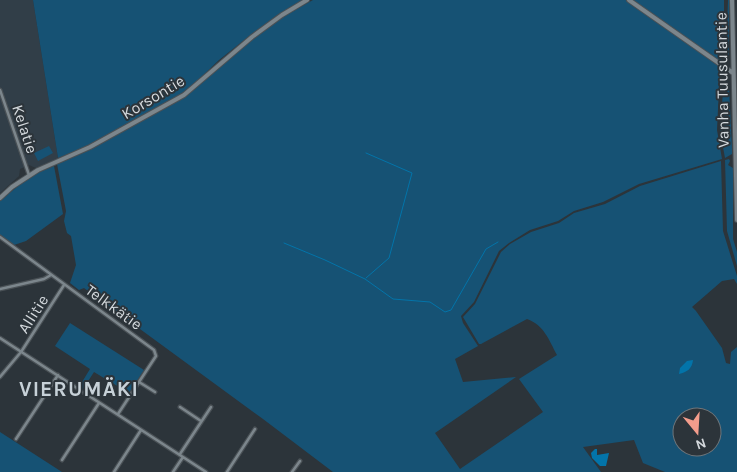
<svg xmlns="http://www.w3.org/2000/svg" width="737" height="472" font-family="Karla,sans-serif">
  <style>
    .built { fill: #313e48 }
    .green { fill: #165274; fill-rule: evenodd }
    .water { fill: #0374a9 }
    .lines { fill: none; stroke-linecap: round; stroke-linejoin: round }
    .stream { stroke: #0374a9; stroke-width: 1 }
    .minor-casing { stroke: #4a5156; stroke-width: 5 }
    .secondary-casing { stroke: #4a5156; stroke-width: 6 }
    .minor { stroke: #7c868c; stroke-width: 2.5 }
    .secondary { stroke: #7c868c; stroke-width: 4 }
    .labels { text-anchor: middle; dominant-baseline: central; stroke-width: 4; stroke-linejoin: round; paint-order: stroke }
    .street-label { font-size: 16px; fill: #d4d9dd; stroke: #2c343a }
    .district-label { font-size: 21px; font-weight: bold; letter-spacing: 1px; fill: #c7d1d8; stroke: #2c343a }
  </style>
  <rect width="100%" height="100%" fill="#2c343a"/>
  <path class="built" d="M 0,0 L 33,0 L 58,158 L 36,168 L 29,165 L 20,169 L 19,176 L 0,193 Z"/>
  <path class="green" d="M 33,0 L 303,0 L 276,16 L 248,37 L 219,60 L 191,87 L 176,97 L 91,145 L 58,158 Z
    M 313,0 L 628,0 L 720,67 L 717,130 L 722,159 L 639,184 L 603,202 L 574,211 L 558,221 L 530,230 L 509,243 L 499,251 L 474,302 L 461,316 L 463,323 L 478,346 L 455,359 L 463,382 L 516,377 L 435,433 L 460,469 L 543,412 L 519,379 L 557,355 C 549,340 544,325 527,319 L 481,344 L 479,344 L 463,317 L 475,304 L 501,252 L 510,244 L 531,232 L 559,223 L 574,213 L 605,204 L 640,186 L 721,161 L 723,231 L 737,276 L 737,284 L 734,279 L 722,281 L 692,307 L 696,311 L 722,348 L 726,363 L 730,364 L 731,352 L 737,347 L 737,472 L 665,472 L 643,463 L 634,440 L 583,447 L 601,472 L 333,472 L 263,419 L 84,288 L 79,290 L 70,283 L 76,265 L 71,236 L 67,233 L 64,221 L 66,211 L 57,164 L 85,152 L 185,96 L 236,52 L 284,16 ZM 682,417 L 712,417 L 712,425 L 715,425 L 713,431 L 718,432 L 716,436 L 712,436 L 712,447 L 682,447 L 682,435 L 676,433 L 677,423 L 682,424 Z
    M 630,0 L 724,0 L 724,43 L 721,61 L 710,56 Z
    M 728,0 L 729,0 L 729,57 L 728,60 L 724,62 L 727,28 Z
    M 726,77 L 729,87 L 732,149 L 732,154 L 725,158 L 720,131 L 724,78 Z
    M 49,146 L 53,153 L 38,161 L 34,153 Z
    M 729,159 L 730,161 L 728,165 L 733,168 L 733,239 L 737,252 L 737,266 L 727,231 L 725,160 Z
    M 54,166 L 63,214 L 26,241 L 14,245 L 0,235 L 0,201 L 30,176 Z
    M 70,323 L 144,370 L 129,393 L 94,372 L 83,389 L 79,387 L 90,369 L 55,346 Z
    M 0,432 L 62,472 L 0,472 Z"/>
  <path class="water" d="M 693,360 C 692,369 687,372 679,374 L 680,368 L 687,361 Z
    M 595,449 L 597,449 L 597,455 L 609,453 L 606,466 L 600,466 L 592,458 L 591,453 Z"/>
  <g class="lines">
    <path class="stream" d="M 366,153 L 412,173 L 389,258 L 366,278
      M 284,243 L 325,260 L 365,279 L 393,299 L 430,302 L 445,312 L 451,310 L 486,249 L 498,242"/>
    <g class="minor-casing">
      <path id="minor" d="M 0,90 L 29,175
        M 0,237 L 154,350 L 156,356 L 118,414
        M 0,289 L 44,279 L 51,275
        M 0,338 L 206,472
        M 0,377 L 21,352 L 64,285
        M 139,382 L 155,392
        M 180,407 L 201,421
        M 16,439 L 58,375
        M 180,454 L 211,407
        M 62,460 L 99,403
        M 114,472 L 141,430
        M 173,472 L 183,457
        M 227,472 L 255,429
        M 292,472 L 300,461"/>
    </g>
    <g class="secondary-casing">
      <path id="secondary" d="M 629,0 L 733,73
        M 732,0 L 737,220
        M 0,198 L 12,187 L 38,170 L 90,147 L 184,95 L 252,37 L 282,15 L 307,0"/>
    </g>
    <use href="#minor" class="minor"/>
    <use href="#secondary" class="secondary"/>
  </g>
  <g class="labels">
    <g class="street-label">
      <text transform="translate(722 80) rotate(-91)">Vanha Tuusulantie</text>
      <text transform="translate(153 97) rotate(-31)">Korsontie</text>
      <text transform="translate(25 129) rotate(72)">Kelatie</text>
      <text transform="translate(114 307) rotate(36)">Telkkätie</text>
      <text transform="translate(33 314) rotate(-57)">Allitie</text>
    </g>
    <g class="district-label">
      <text x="79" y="389">VIERUMÄKI</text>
    </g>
  </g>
  <g transform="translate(697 432) rotate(162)"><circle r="24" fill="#2c343a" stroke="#6f767b"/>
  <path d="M0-4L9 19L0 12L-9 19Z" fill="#f49d8c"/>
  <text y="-8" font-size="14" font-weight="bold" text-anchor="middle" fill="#d4d9dd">N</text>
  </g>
</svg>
